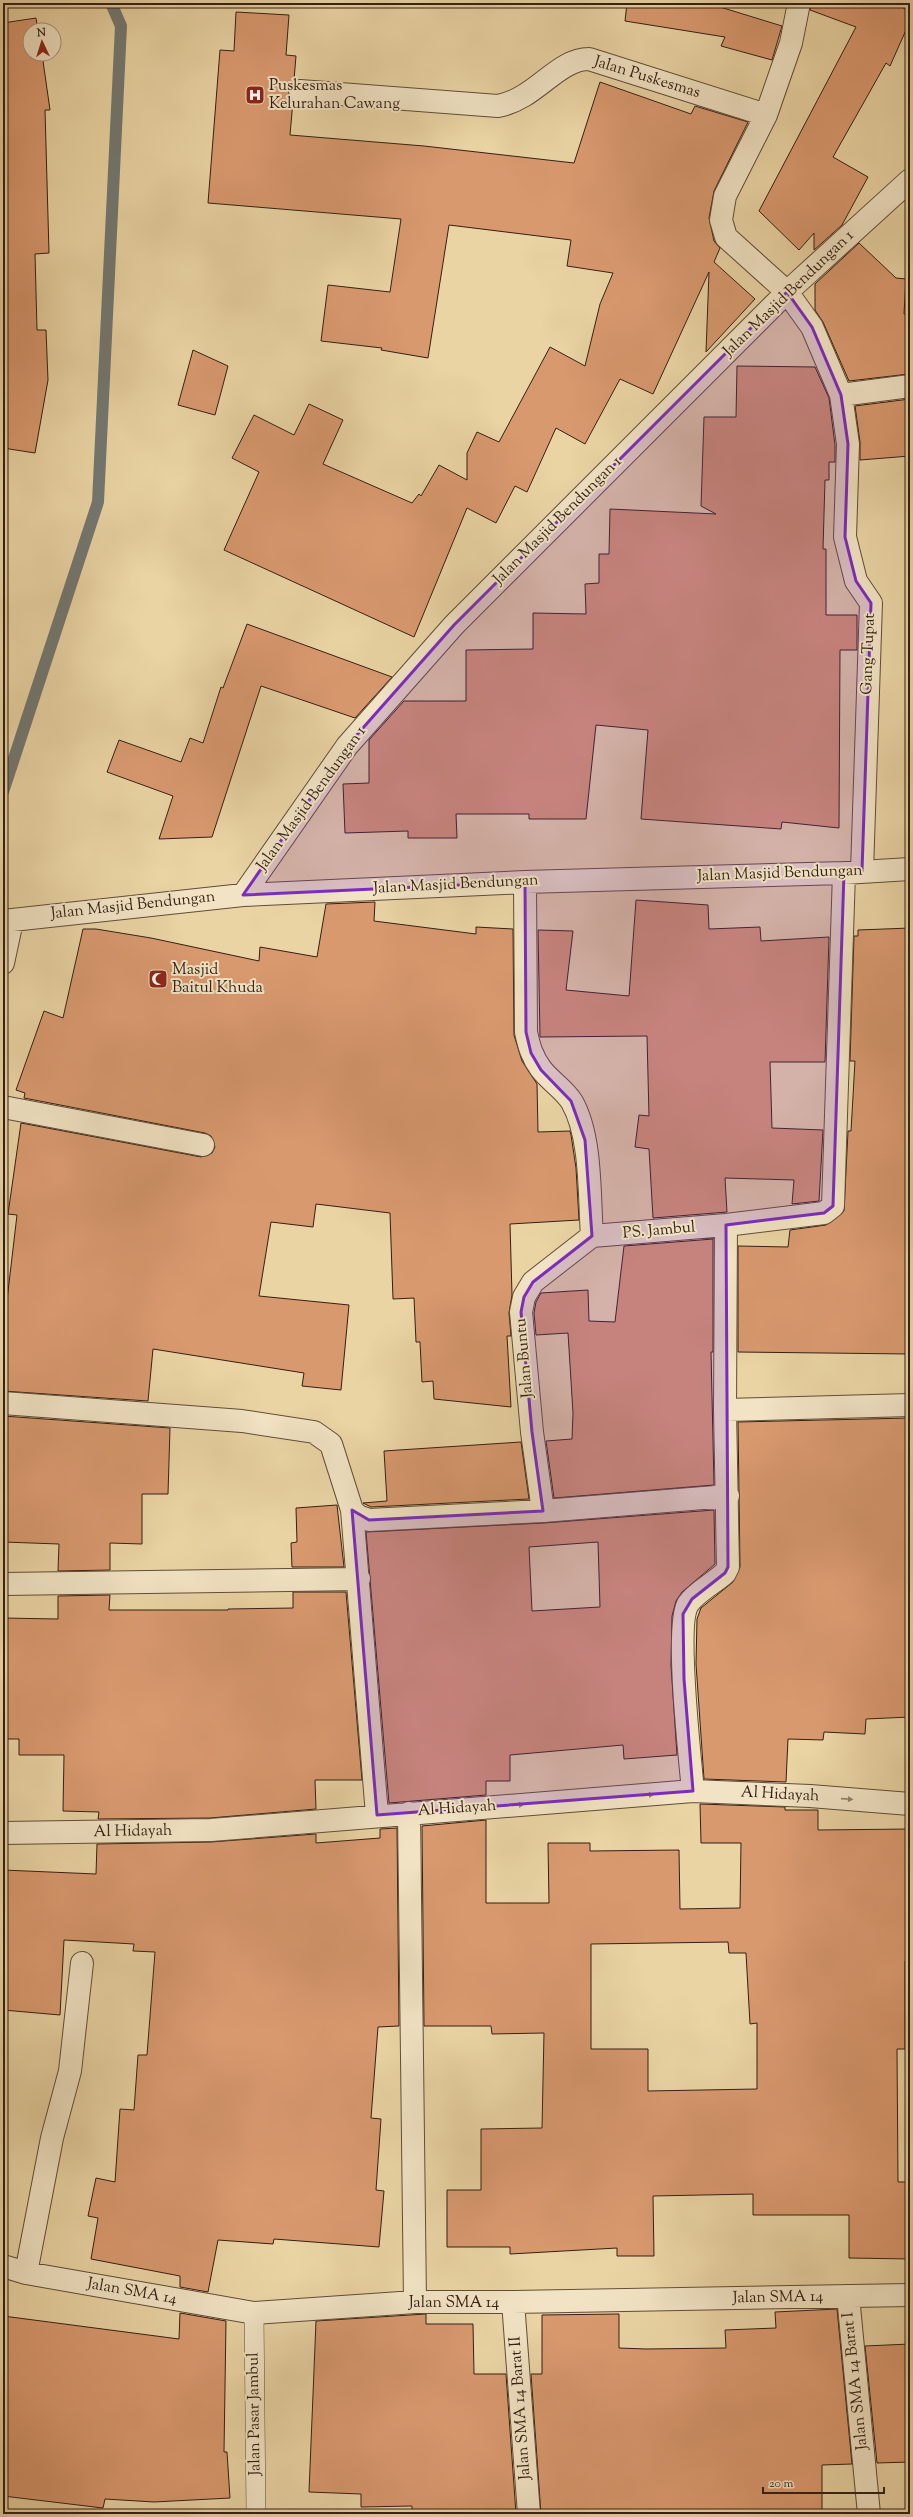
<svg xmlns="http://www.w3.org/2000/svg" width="913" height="2517" font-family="'Sorts Mill Goudy',serif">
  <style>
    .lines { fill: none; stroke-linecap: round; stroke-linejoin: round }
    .stream { stroke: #737973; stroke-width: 12 }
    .building { fill: #d9996f; stroke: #331f14; fill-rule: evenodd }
    .service-casing { stroke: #614c38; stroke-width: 20 }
    .minor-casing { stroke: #614c38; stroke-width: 24 }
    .service { stroke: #f1e3c4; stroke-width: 19 }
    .minor { stroke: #f1e3c4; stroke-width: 22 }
    .oneway { fill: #92816c }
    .marked { fill: #7b2cbf; fill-opacity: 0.2; stroke: #7b2cbf; stroke-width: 3; stroke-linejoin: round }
    .labels { text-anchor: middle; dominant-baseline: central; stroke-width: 4; stroke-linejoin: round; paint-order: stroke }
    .street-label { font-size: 16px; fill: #331f14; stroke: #f1e3c4 }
    .poi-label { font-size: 16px; fill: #331f14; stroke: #f1e3c4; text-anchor: start }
  </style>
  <rect width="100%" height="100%" fill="#ead4a4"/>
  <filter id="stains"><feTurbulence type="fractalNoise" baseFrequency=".005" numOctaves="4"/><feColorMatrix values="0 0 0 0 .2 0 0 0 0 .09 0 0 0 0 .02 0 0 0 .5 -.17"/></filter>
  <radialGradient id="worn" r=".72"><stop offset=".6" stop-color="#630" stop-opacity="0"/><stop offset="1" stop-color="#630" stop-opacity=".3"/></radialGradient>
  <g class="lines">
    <path class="stream" d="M 3,792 L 98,502 L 121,26 L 111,3"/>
  </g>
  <path class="building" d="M 627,3 L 707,3 L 782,26 L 772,60 L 721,46 L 725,37 L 625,21 Z
    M 811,3 L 892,3 L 910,11 L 910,21 L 890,66 L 886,63 L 833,157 L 868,177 L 842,225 L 814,250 L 814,233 L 799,250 L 759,211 L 856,27 L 810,10 Z
    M 236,12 L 289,15 L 286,55 L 296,56 L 294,80 L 288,90 L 293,101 L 290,135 L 424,146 L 574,163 L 600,82 L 691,114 L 695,106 L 748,122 L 714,191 L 709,218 L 714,241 L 720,248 L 714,262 L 755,299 L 706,352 L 709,272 L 653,394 L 620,379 L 585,444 L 556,428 L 527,492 L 515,486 L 496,523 L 467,508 L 414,637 L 224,550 L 259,472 L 232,458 L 254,415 L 294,435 L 309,404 L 343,420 L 323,464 L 412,503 L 419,494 L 421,496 L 439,465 L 467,480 L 467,453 L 477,432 L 499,442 L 550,347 L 585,366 L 600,304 L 613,273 L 567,266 L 571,240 L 449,225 L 428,358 L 381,350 L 382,348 L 321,341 L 328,285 L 390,292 L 401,219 L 208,203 L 220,50 L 234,51 Z
    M 36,18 L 38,30 L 30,30 L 30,54 L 42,54 L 50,110 L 45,110 L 49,253 L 35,254 L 37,330 L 46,330 L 48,380 L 35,453 L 3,448 L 3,23 Z
    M 859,243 L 896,278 L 906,279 L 904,314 L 908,314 L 909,374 L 849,381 L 823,322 L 815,310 L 815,284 Z
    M 193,350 L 228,366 L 215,415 L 178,405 Z
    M 737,366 L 815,367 L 829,398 L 835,445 L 835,462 L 829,462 L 829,480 L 825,480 L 823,549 L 826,549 L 826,615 L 857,615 L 857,650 L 840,650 L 839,828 L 782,822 L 781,829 L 641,819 L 648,730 L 596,725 L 586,819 L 529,819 L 529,814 L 456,814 L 457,838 L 408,838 L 408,831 L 345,833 L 343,784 L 369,783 L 369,740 L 404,701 L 466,701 L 466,650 L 533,649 L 533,613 L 586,614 L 585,584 L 599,583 L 599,554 L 609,554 L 610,509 L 716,514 L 701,506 L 704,417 L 736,417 Z
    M 910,399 L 910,456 L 860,460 L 860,442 L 855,406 Z
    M 247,624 L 392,677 L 355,718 L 261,686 L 212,837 L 159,839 L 173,796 L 107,772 L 119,740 L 181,762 L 190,738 L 203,743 L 221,687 L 223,688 Z
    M 636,900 L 708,905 L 709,929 L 760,927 L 761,941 L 829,937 L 825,1062 L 770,1062 L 772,1128 L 823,1130 L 819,1201 L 792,1204 L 794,1180 L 725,1178 L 727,1212 L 653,1218 L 649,1149 L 635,1147 L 639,1115 L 649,1116 L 647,1036 L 540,1037 L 538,930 L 573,931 L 566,990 L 629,996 Z
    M 375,902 L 374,921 L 476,934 L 476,927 L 513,929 L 514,1035 L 522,1061 L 537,1084 L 538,1132 L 570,1131 L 571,1135 L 576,1168 L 579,1220 L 510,1224 L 512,1295 L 509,1313 L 511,1336 L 507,1336 L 511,1407 L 434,1399 L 433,1381 L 422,1382 L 420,1342 L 416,1342 L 414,1298 L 393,1299 L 390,1213 L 316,1204 L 313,1227 L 271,1222 L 259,1296 L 349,1305 L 341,1390 L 302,1386 L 304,1373 L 153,1349 L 148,1401 L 3,1391 L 3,1334 L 17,1215 L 8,1214 L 21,1123 L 201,1157 L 212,1153 L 215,1147 L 211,1136 L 205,1133 L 24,1098 L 25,1093 L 16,1090 L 44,1011 L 63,1018 L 83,929 L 96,929 L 151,938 L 259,961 L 260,947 L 317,957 L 326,904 Z
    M 910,928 L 910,1354 L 738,1352 L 738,1246 L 788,1247 L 790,1230 L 826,1225 L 844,1211 L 848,1131 L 851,1131 L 855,1061 L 850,1061 L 854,936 L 858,936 L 858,930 Z
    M 713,1239 L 713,1352 L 711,1352 L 714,1485 L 554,1498 L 546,1441 L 572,1439 L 573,1413 L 568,1333 L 536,1335 L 534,1313 L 536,1302 L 541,1293 L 588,1290 L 589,1321 L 615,1322 L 624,1246 Z
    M 3,1416 L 170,1428 L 168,1494 L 142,1494 L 142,1544 L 110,1543 L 110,1570 L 58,1571 L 59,1544 L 3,1542 Z
    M 910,1418 L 910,1717 L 866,1719 L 865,1734 L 824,1732 L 823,1740 L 788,1739 L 786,1782 L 704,1779 L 696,1664 L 697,1619 L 701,1608 L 733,1582 L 740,1567 L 738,1422 Z
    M 521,1442 L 529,1499 L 371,1507 L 363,1503 L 387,1501 L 384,1451 Z
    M 337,1505 L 344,1567 L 292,1567 L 291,1543 L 297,1542 L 296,1508 Z
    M 714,1510 L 715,1564 L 682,1592 L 676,1601 L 672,1616 L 671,1665 L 677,1755 L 624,1759 L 623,1745 L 510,1755 L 510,1781 L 486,1781 L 486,1795 L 389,1803 L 366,1532 L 544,1523 ZM 598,1542 L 600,1607 L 532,1611 L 529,1547 Z
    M 293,1592 L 346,1592 L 362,1780 L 315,1780 L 316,1809 L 210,1818 L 98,1819 L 99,1812 L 63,1811 L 64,1755 L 19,1755 L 19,1739 L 3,1739 L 3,1618 L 58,1619 L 58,1596 L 110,1595 L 109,1610 L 228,1610 L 228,1609 L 293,1608 Z
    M 700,1804 L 785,1807 L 785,1810 L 818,1810 L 818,1830 L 910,1829 L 910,1961 L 905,1961 L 905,2049 L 897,2049 L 898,2182 L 910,2182 L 910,2259 L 849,2258 L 849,2215 L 753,2215 L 753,2194 L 653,2196 L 654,2256 L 617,2256 L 617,2248 L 510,2254 L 510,2247 L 447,2247 L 447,2190 L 481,2190 L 481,2129 L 542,2128 L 544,2033 L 492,2034 L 491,2026 L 424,2026 L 422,1826 L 486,1820 L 486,1903 L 549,1903 L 548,1843 L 590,1843 L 590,1851 L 679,1850 L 680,1909 L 740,1908 L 741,1843 L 701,1843 ZM 728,1942 L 729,1953 L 746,1953 L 750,2024 L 757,2023 L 757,2089 L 648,2091 L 648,2049 L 591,2049 L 591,1944 Z
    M 397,1828 L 399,2026 L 378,2027 L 371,2118 L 381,2119 L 376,2190 L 384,2191 L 379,2247 L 274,2239 L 273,2244 L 218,2240 L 208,2292 L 180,2287 L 180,2276 L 91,2259 L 98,2218 L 88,2216 L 96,2178 L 115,2182 L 120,2109 L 134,2110 L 138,2055 L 147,2055 L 155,1952 L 133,1951 L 134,1944 L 64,1940 L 60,2015 L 3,2010 L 3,1870 L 96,1874 L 97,1844 L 211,1842 L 316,1834 L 316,1843 L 380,1838 L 380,1829 Z
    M 837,2309 L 852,2464 L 822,2465 L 822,2514 L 541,2514 L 531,2374 L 542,2374 L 542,2315 L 619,2314 L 619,2348 L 646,2349 L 726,2348 L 725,2330 L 776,2328 L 775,2312 Z
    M 180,2313 L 226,2321 L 224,2452 L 227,2452 L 230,2498 L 154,2502 L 105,2499 L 103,2508 L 3,2496 L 3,2316 L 179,2339 Z
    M 426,2314 L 426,2324 L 473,2324 L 474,2374 L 506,2374 L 516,2514 L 412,2514 L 412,2506 L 361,2507 L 361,2494 L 309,2492 L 316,2321 Z
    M 910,2344 L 910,2462 L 877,2463 L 865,2346 Z"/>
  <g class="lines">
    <g class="service-casing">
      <path id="service" d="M 254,2313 L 256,2514"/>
    </g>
    <g class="minor-casing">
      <path id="minor" d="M 799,3 L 791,43 L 766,115 L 725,196 L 721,220 L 726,237 L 787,292 L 812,327 L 841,395 L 848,444 L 845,537 L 856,581 L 871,603 L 862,871
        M 300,91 L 498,106 C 536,99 557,59 589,59 L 766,115
        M 841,395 L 910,386
        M 525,882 L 526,1032 C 529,1046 532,1057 541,1069 C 550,1081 564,1089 572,1102 C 592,1137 589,1196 592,1236
        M 243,895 L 347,746 L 454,625 L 787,292 L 910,180
        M 3,921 L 243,895 L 525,882 L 844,873 L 910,869
        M 3,963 L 12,921
        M 3,1107 L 203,1145
        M 592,1236 L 726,1225
        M 3,1403 L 242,1421 L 314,1432 L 331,1444 L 352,1510 L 358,1516 L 369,1520 L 543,1511 L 728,1496
        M 725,1410 L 910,1405
        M 352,1510 L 377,1815
        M 543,1511 L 532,1432 L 521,1312 L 524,1297 L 533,1282 L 592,1236
        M 3,1584 L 359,1579
        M 693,1791 C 690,1759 675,1625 688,1604 C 696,1592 714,1583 725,1573 L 728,1567 L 725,1410 L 726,1225 L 824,1213 L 833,1206 L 844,873
        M 409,1813 L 415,2302
        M 3,1833 L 211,1830 L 693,1791 L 810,1796 L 910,1804
        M 3,2266 L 26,2273 L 254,2313 L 415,2302 L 513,2302 L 910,2295
        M 26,2273 L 52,2138 L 70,2071 L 82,1963
        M 848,2296 L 869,2514
        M 513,2302 L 529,2514"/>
    </g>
    <use href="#service" class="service"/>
    <use href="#minor" class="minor"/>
  </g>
  <defs><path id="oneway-solid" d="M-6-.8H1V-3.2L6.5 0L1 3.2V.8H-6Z"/></defs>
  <g class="oneway">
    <use href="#oneway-solid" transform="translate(648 1795) rotate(-4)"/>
    <use href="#oneway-solid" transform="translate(847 1799) rotate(4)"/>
    <use href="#oneway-solid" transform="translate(518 1805) rotate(-4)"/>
  </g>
  <path class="marked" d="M 787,292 L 812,327 L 841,395 L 848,444 L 845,537 L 856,581 L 871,603 L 862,871 L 844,873 L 833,1206 L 824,1213 L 726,1225 L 728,1567 L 725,1573 L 692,1599 L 683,1614 L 684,1679 L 693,1791 L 377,1815 L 352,1510 L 369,1520 L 543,1511 L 532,1432 L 521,1312 L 524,1297 L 533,1282 L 592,1236 L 585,1140 L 571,1101 L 541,1070 L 531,1053 L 526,1032 L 525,882 L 243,895 L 347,746 L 454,625 Z"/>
  <defs>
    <g id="hospital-square" transform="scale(1)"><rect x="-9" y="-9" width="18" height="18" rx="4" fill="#8f2418" stroke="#f1e3c4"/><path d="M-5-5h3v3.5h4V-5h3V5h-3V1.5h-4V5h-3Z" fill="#fff"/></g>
    <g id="mosque-square" transform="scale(1)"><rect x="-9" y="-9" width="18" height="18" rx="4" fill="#8f2418" stroke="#f1e3c4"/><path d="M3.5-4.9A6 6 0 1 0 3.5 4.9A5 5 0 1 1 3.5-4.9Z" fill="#fff"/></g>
  </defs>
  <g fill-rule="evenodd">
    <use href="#hospital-square" x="255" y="95"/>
    <use href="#mosque-square" x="158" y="979"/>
  </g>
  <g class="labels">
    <g class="street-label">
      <text transform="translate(647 78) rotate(17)">Jalan Puskesmas</text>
      <text transform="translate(789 294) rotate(-44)">Jalan Masjid Bendungan 1</text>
      <text transform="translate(558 521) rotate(-45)">Jalan Masjid Bendungan 1</text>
      <text transform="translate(869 654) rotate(-88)">Gang Tupat</text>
      <text transform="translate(312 799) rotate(-54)">Jalan Masjid Bendungan 1</text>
      <text transform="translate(780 874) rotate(-2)">Jalan Masjid Bendungan</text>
      <text transform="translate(456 885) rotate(-3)">Jalan Masjid Bendungan</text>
      <text transform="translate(133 906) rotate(-6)">Jalan Masjid Bendungan</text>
      <text transform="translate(659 1231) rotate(-5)">PS. Jambul</text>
      <text transform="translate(525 1358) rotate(-95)">Jalan Buntu</text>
      <text transform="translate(780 1795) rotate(3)">Al Hidayah</text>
      <text transform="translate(457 1809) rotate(-4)">Al Hidayah</text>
      <text transform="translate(133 1832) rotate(-1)">Al Hidayah</text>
      <text transform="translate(132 2292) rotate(10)">Jalan SMA 14</text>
      <text transform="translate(778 2298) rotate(-1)">Jalan SMA 14</text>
      <text x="454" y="2303">Jalan SMA 14</text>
      <text transform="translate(856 2381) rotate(-96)">Jalan SMA 14 Barat I</text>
      <text transform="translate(521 2408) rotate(-94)">Jalan SMA 14 Barat II</text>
      <text transform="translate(255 2414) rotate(-91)">Jalan Pasar Jambul</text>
    </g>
    <g class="poi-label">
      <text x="269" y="86">Puskesmas<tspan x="269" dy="18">Kelurahan Cawang</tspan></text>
      <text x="172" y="970">Masjid<tspan x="172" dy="18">Baitul Khuda</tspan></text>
    </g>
  </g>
  <rect width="913" height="2517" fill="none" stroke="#ead4a4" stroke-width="16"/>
  <rect x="4" y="4" width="905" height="2509" fill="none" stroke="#331f14" stroke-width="2"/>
  <rect x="8" y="8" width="897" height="2501" fill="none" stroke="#331f14"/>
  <g transform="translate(42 42) rotate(356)"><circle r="19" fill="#f1e3c4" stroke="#a5957e"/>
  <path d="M0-3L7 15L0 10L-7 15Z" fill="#8f2418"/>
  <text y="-6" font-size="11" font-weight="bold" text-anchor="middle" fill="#331f14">N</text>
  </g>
  <path d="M763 2487v6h121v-6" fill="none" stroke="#331f14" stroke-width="2"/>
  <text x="769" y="2487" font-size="12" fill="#331f14" stroke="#f1e3c4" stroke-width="3" paint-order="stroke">20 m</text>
  <rect width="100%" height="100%" filter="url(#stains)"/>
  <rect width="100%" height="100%" fill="url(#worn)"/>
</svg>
